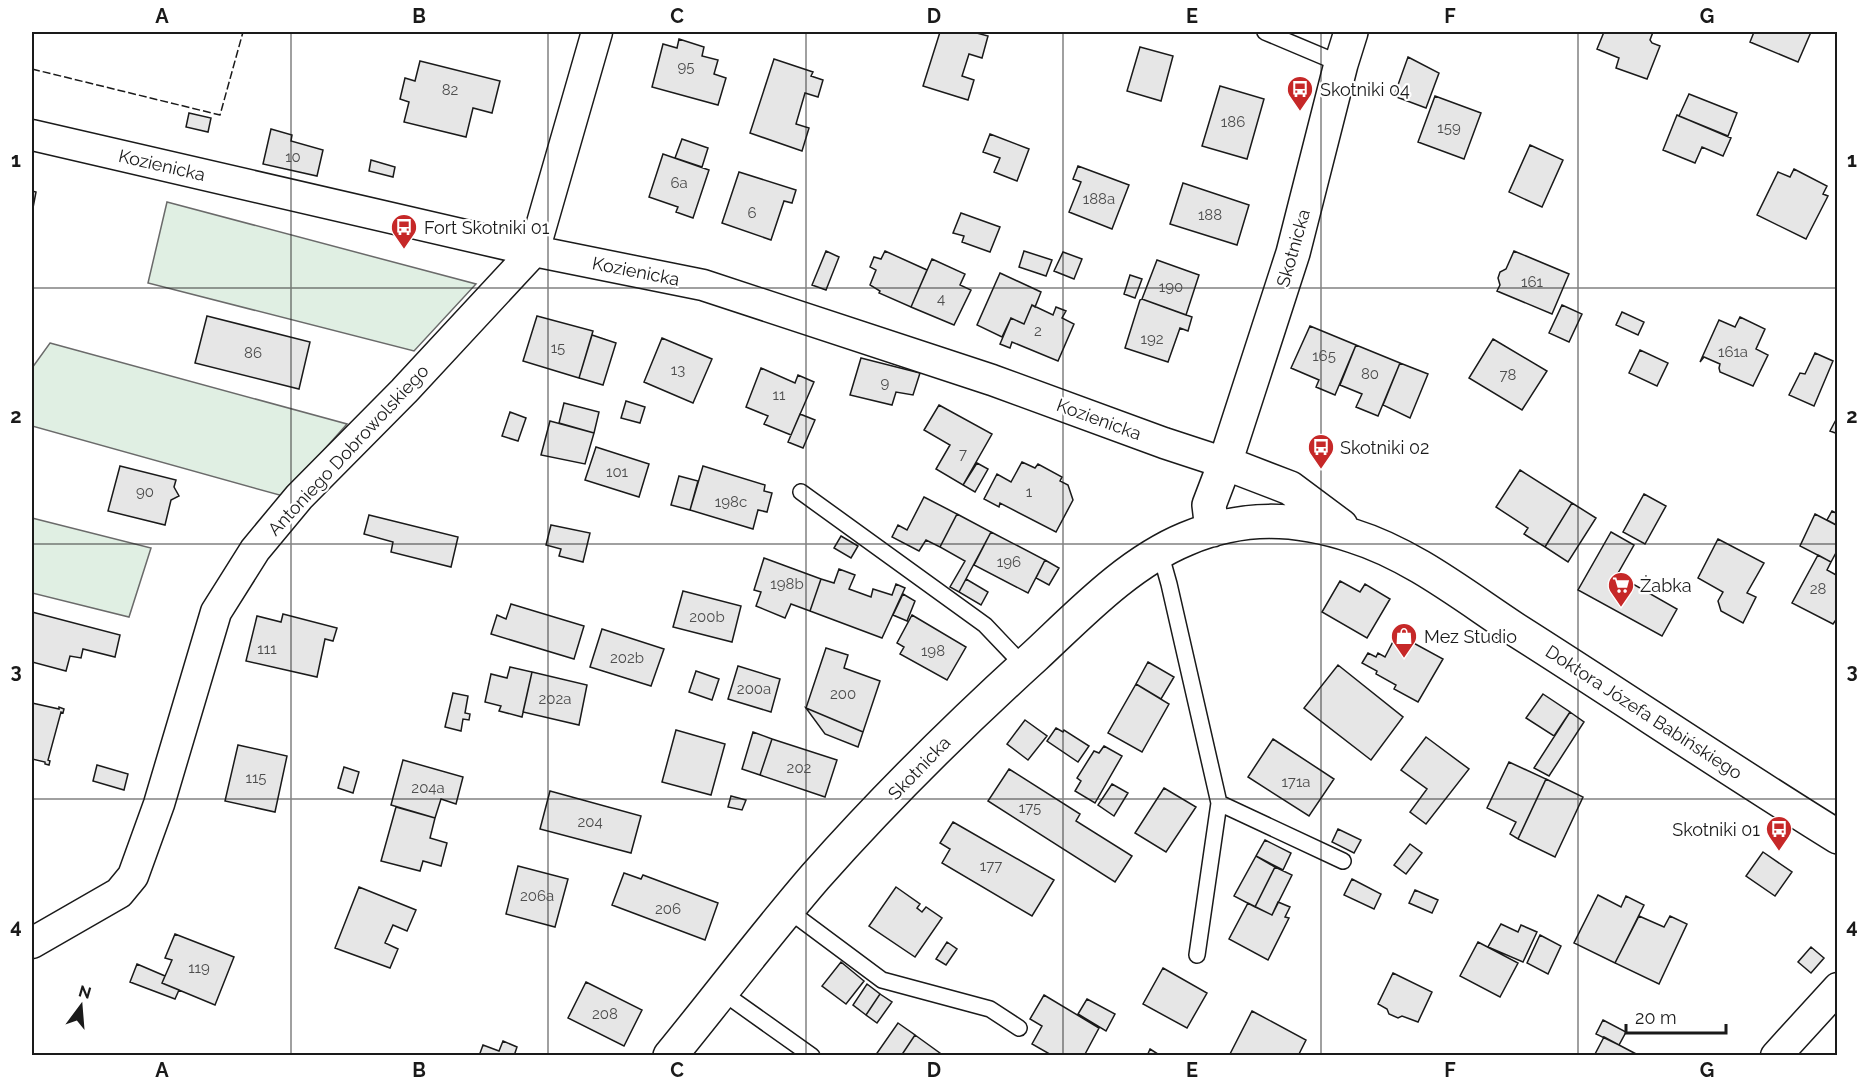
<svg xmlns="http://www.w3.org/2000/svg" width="1869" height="1087" font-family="Raleway,sans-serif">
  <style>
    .green { fill: #e0efe3; stroke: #6a6a6a; stroke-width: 1.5 }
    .building { fill: #e6e6e6; stroke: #1a1a1a; stroke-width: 1.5 }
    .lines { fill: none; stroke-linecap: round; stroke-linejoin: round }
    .lane-casing { stroke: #1a1a1a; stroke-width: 18 }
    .street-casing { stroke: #1a1a1a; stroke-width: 33 }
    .secondary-casing { stroke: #1a1a1a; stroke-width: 36 }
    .lane { stroke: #fff; stroke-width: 15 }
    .street { stroke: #fff; stroke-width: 30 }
    .secondary { stroke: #fff; stroke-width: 33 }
    .fence { stroke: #1a1a1a; stroke-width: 1.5; stroke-dasharray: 8 3; stroke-linecap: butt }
    .grid { fill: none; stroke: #1a1a1a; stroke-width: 1.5; stroke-opacity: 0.55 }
    .labels { text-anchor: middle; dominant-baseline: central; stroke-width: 4.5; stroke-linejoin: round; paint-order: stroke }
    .number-label { font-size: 15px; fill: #4d4d4d }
    .poi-label { font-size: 18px; fill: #1a1a1a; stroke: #fff; text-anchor: start }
    .street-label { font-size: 18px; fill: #1a1a1a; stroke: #fff }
    .neatline { fill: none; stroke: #1a1a1a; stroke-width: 2 }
    .grid-label { font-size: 20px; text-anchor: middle; font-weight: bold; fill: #1a1a1a }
  </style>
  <rect width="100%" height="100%" fill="#fff"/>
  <path class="green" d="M 167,202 L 476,284 L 414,351 L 148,283 Z
    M 50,343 L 347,424 L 283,496 L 32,426 L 32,368 Z
    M 32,518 L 151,548 L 129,617 L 32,593 Z"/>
  <path class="building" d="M 940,32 L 973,32 L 988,36 L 982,58 L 969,54 L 962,76 L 974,80 L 968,100 L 923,86 Z
    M 1604,32 L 1653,32 L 1650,40 L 1652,43 L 1660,46 L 1647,79 L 1616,68 L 1619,58 L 1597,49 Z
    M 1754,32 L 1811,32 L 1798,62 L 1750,42 Z
    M 679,39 L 704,47 L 702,56 L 718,60 L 714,74 L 726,78 L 718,105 L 652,87 L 663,44 L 677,48 Z
    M 1140,47 L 1173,56 L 1161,101 L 1127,91 Z
    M 1408,57 L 1439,73 L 1426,108 L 1394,96 Z
    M 774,59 L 813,72 L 811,76 L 823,80 L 818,97 L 805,93 L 796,124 L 809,128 L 802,151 L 750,133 Z
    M 420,61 L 500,81 L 492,113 L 473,108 L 466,137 L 404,122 L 409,102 L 400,99 L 405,78 L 415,81 Z
    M 1220,86 L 1264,99 L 1247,159 L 1202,146 Z
    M 1689,94 L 1737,113 L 1728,136 L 1679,116 Z
    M 1435,96 L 1481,113 L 1464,159 L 1418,142 Z
    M 189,113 L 211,118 L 208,132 L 186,127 Z
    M 1677,115 L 1731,138 L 1723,156 L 1702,147 L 1695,163 L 1663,150 Z
    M 271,129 L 292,135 L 291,141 L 323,150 L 317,176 L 263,164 Z
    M 990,134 L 1029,149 L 1017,181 L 994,172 L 1000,158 L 983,152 Z
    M 682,139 L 708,148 L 702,167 L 675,158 Z
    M 1530,145 L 1563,160 L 1542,207 L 1509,192 Z
    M 663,154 L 709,170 L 693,218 L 676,212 L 678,207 L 649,197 Z
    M 371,160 L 395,167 L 393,177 L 369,171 Z
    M 1078,166 L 1129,185 L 1112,229 L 1069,212 L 1081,182 L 1073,179 Z
    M 1794,169 L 1827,186 L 1823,194 L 1828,196 L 1806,239 L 1757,215 L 1778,172 L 1790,177 Z
    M 739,172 L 796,190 L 792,203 L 784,201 L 771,240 L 722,223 Z
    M 1183,183 L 1249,205 L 1237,245 L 1170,224 Z
    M 32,191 L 36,192 L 32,213 Z
    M 961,213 L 1000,227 L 990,252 L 962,242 L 964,236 L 953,233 Z
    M 826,251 L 839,257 L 826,290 L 812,285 Z
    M 885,251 L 927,270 L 911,307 L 879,293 L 880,291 L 870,285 L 876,270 L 870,267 L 874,257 L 881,259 Z
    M 1024,251 L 1052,260 L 1046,276 L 1019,267 Z
    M 1514,251 L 1569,274 L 1552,314 L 1497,291 L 1500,285 L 1498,278 L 1500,272 L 1506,269 Z
    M 1063,252 L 1082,259 L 1074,279 L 1054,271 Z
    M 932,259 L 965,274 L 960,285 L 971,290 L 954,325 L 911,307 Z
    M 1157,260 L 1199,275 L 1186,315 L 1142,299 Z
    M 1000,273 L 1041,292 L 1035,307 L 1032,305 L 1024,324 L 1011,318 L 1002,337 L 977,325 Z
    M 1130,275 L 1142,279 L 1135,298 L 1124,294 Z
    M 1142,299 L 1192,317 L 1188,331 L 1180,328 L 1168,362 L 1125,348 L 1140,300 Z
    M 1032,305 L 1053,315 L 1056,307 L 1066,311 L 1062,318 L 1074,324 L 1058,361 L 1012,342 L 1010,348 L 1000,344 L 1011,318 L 1024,324 Z
    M 1562,305 L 1582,314 L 1569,342 L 1549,333 Z
    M 1622,312 L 1644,322 L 1638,335 L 1616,325 Z
    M 207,316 L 310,342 L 299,389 L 195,363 Z
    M 537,316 L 593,331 L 579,378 L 523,361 Z
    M 1740,317 L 1765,329 L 1756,349 L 1768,355 L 1753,386 L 1720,372 L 1719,368 L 1720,364 L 1704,357 L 1700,362 L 1719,320 L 1735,327 Z
    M 1310,326 L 1356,345 L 1335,395 L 1316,387 L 1319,380 L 1291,368 Z
    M 592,335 L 616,343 L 603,385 L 579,378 Z
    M 662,338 L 712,359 L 693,403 L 644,382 Z
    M 1493,339 L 1547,371 L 1522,410 L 1469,378 Z
    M 1356,345 L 1400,363 L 1378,416 L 1356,407 L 1362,394 L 1340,385 Z
    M 1640,350 L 1668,363 L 1657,386 L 1629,373 Z
    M 1815,353 L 1833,361 L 1814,406 L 1789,395 L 1800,373 L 1805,374 Z
    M 861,358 L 920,373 L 913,395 L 896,392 L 892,405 L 850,395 Z
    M 1400,363 L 1428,374 L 1410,418 L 1383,405 Z
    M 761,368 L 795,383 L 798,375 L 814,382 L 791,435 L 764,424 L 768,416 L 746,407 Z
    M 626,401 L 645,407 L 640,423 L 621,418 Z
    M 564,403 L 599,412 L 594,433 L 559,423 Z
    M 939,405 L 992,434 L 963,485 L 936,469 L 950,445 L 924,430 Z
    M 510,412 L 526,418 L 518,441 L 502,436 Z
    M 800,414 L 815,420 L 803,448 L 788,442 Z
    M 1838,416 L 1838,434 L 1830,431 Z
    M 550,421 L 594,433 L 585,464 L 541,455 Z
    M 596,447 L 649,464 L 639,497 L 585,480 Z
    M 1022,462 L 1035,468 L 1038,464 L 1062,477 L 1060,481 L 1068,485 L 1073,500 L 1056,532 L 1000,503 L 999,507 L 984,499 L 997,474 L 1011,482 Z
    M 977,463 L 988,469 L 975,492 L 963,485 Z
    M 120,466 L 176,480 L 174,487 L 179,496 L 171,500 L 165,525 L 108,511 Z
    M 703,466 L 765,485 L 764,491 L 772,493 L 767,512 L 758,510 L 753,529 L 690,510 Z
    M 1520,470 L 1572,503 L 1545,547 L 1524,534 L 1528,528 L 1496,507 Z
    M 679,476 L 698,481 L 690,510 L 671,505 Z
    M 1644,494 L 1666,506 L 1645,544 L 1623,532 Z
    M 924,497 L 957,514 L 940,547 L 926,540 L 919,551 L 892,537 L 898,525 L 907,530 Z
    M 1572,503 L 1596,518 L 1568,562 L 1545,547 Z
    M 1832,511 L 1838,514 L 1838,526 L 1827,520 Z
    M 957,514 L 991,532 L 959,592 L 950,587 L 965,561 L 940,547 Z
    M 1815,514 L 1838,526 L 1838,549 L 1831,562 L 1800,546 Z
    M 369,515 L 458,537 L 451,567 L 391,552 L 393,542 L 364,534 Z
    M 551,525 L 590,533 L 583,562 L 559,556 L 561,549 L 546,545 Z
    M 991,532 L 1045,560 L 1028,593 L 974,565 Z
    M 1611,532 L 1634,545 L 1617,575 L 1677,609 L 1662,636 L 1578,590 Z
    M 841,536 L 858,546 L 851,558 L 834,548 Z
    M 1718,539 L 1764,563 L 1747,593 L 1756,597 L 1743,623 L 1721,611 L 1718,601 L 1723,592 L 1698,578 Z
    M 1818,555 L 1831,562 L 1827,570 L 1838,576 L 1838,617 L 1833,624 L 1792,603 Z
    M 764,558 L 821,579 L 810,611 L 791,604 L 785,618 L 756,606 L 761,592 L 754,590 Z
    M 1045,560 L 1059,568 L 1049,585 L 1036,578 Z
    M 839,569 L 855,575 L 849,589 L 871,597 L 873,589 L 892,595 L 896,584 L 905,588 L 882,638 L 810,611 L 821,579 L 834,583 Z
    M 966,579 L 988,592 L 981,605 L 959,592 Z
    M 1340,581 L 1360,592 L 1365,584 L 1390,599 L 1367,638 L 1322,612 Z
    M 683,591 L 741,606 L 732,642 L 673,627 Z
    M 903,594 L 915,601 L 907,621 L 893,615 Z
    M 511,604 L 584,626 L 574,659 L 491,634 L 497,615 L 506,619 Z
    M 32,612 L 120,635 L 115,657 L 83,649 L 81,658 L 70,656 L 66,671 L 32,662 Z
    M 283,614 L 337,628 L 333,641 L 325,639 L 317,677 L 246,661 L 257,616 L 281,622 Z
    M 912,615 L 966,647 L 947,680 L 900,654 L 904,647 L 897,643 Z
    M 602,629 L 664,649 L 651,686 L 590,667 Z
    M 1397,634 L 1443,659 L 1418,702 L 1394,689 L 1396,685 L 1376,674 L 1377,671 L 1362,663 L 1368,653 L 1376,657 L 1378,653 L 1385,657 Z
    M 826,648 L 848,655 L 844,668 L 880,681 L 863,732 L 806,708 Z
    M 1148,662 L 1174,677 L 1161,699 L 1136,684 Z
    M 1338,665 L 1403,717 L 1371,760 L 1304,708 Z
    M 738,666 L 780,679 L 771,712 L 728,699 Z
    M 510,667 L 532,672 L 522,717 L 499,711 L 501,706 L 485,702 L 491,674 L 507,678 Z
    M 696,671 L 719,679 L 712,700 L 689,692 Z
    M 532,672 L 587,685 L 579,725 L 523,712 Z
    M 1136,684 L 1169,704 L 1142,752 L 1108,733 Z
    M 453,693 L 468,696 L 465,713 L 470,714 L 469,720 L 463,719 L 461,731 L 445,727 Z
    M 1543,694 L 1570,712 L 1554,736 L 1526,718 Z
    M 32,703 L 59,709 L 59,707 L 64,709 L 63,713 L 61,712 L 48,760 L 50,761 L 49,765 L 45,764 L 45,762 L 32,759 Z
    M 806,708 L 863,732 L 858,747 L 825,734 Z
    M 1570,712 L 1584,722 L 1549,776 L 1534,768 Z
    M 1025,720 L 1047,736 L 1028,760 L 1007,744 Z
    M 1056,728 L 1063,732 L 1064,730 L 1089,746 L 1078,762 L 1047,741 Z
    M 676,730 L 725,744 L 711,795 L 662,782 Z
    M 753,732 L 772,739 L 760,775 L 742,769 Z
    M 1426,737 L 1469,769 L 1426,824 L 1410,812 L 1427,789 L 1401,770 Z
    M 772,739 L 837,760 L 825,797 L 760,775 Z
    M 1273,739 L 1334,779 L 1309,816 L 1248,777 Z
    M 238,745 L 287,756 L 275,812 L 225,801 Z
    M 1104,746 L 1122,756 L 1095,803 L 1075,791 L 1081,781 L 1077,778 L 1094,751 L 1099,753 Z
    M 403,760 L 463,777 L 456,804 L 441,799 L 435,818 L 391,805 Z
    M 1509,762 L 1546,779 L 1518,839 L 1510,834 L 1516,822 L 1487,808 Z
    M 97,765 L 128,774 L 124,790 L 93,781 Z
    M 344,767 L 359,772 L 353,793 L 338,788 Z
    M 1009,769 L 1080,814 L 1076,821 L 1132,856 L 1115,882 L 988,801 Z
    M 1546,779 L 1583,797 L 1555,857 L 1518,839 Z
    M 1112,784 L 1128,793 L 1114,816 L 1098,805 Z
    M 1164,788 L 1196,807 L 1166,852 L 1135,833 Z
    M 550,791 L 641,816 L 631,853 L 540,829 Z
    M 731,796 L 746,800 L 742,810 L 728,807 Z
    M 396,807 L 435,818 L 430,838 L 447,843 L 441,866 L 423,861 L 420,871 L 381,861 Z
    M 953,822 L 1054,880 L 1032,916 L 942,863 L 950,849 L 940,843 Z
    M 1338,829 L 1361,840 L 1354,853 L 1332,842 Z
    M 1265,840 L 1291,853 L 1283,870 L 1256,856 Z
    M 1410,844 L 1422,853 L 1406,874 L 1394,865 Z
    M 1763,852 L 1792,872 L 1775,896 L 1746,876 Z
    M 1256,856 L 1275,867 L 1255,907 L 1234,896 Z
    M 518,866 L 568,879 L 555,927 L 506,914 Z
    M 1275,867 L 1292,875 L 1272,915 L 1255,907 Z
    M 624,873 L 641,879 L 643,875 L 718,903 L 705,940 L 612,905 Z
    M 1352,879 L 1381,894 L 1374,909 L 1344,895 Z
    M 359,887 L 416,910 L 407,931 L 393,925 L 385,943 L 398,949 L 390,968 L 335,948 Z
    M 896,887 L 920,904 L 917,908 L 922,912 L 926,907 L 942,918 L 915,957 L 869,926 Z
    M 1415,890 L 1438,900 L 1432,913 L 1409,903 Z
    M 1598,895 L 1621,907 L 1626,896 L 1644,905 L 1615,963 L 1574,943 Z
    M 1278,902 L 1290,907 L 1285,917 L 1289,918 L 1268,960 L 1229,939 L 1248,903 L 1272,915 Z
    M 1639,916 L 1664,927 L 1670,916 L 1687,924 L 1659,984 L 1615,963 Z
    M 1501,924 L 1518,932 L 1521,925 L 1537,932 L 1523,962 L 1488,947 Z
    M 175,934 L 234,957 L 215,1005 L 162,983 L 172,960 L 165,958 Z
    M 1540,935 L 1561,946 L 1548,974 L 1527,963 Z
    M 947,942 L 957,949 L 946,965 L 936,959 Z
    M 1478,942 L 1518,963 L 1500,997 L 1460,976 Z
    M 1811,947 L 1824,958 L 1811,973 L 1798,962 Z
    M 841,962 L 864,981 L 846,1004 L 822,986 Z
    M 137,964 L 165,976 L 162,983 L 179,990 L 175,999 L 130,982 Z
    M 1163,968 L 1207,993 L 1187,1028 L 1143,1004 Z
    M 1393,973 L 1432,992 L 1418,1022 L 1402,1016 L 1398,1018 L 1389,1014 L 1387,1009 L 1378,1004 Z
    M 586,982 L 642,1010 L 624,1046 L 568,1018 Z
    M 867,984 L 880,994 L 866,1015 L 853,1005 Z
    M 880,994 L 892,1002 L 877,1023 L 866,1015 Z
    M 1044,995 L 1099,1028 L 1084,1056 L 1053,1056 L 1032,1044 L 1042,1026 L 1030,1019 Z
    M 1087,999 L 1115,1014 L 1106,1031 L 1078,1014 Z
    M 1252,1011 L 1306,1040 L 1298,1056 L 1229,1056 Z
    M 1603,1020 L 1626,1032 L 1619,1045 L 1596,1034 Z
    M 898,1023 L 915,1035 L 901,1056 L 875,1056 Z
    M 915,1035 L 944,1056 L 901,1056 Z
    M 1604,1037 L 1619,1045 L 1640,1056 L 1594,1056 Z
    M 503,1041 L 517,1047 L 514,1056 L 479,1056 L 483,1045 L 499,1051 Z
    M 1150,1049 L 1161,1056 L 1147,1056 Z"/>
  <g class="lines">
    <g class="lane-casing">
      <path id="lane" d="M 1265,32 L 1341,64
        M 801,492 L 985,625 L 1024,666
        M 1160,552 L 1169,584 L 1219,803 L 1197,955
        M 1219,803 L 1343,861
        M 788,910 L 882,980 L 990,1009 L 1019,1028
        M 722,992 L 812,1056"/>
    </g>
    <g class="street-casing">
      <path id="street" d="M 32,135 L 534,251 L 703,285 L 992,380 L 1164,443 L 1225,463
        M 32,943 L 119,893 L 133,876 L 159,804 L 216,612 L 255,550 L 299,497 L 404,391 L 534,251 L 597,32
        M 1776,1056 L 1838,988"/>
    </g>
    <g class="secondary-casing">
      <path id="secondary" d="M 1225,463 L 1290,488 L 1341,526
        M 1212,530 L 1209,505 L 1225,463 L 1293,253 L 1341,64 L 1351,32
        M 670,1056 C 719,996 765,935 815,877 C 884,799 958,726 1035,656 C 1080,614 1128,563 1186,539 C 1243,515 1295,517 1353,536 C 1411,554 1463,595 1513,628 C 1622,697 1728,769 1838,837"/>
    </g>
    <use href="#lane" class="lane"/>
    <use href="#street" class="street"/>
    <use href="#secondary" class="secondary"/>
    <path class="fence" d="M 32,69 L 220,115 L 243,32"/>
  </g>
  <path class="grid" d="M 291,32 L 291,1056M 548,32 L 548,1056M 806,32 L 806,1056M 1063,32 L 1063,1056M 1321,32 L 1321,1056M 1578,32 L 1578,1056M 32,288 L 1838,288M 32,544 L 1838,544M 32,799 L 1838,799"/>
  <defs>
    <g id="bus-pin" transform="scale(1.35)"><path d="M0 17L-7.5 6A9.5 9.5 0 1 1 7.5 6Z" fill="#c62828" stroke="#fff"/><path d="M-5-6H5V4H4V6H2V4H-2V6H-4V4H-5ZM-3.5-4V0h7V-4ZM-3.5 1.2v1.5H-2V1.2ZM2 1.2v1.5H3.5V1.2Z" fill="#fff"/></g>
    <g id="supermarket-pin" transform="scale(1.35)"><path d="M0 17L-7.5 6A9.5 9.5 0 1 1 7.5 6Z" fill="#c62828" stroke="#fff"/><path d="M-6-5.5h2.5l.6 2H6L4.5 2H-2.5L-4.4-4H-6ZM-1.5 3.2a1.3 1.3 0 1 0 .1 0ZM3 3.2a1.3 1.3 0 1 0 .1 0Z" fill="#fff"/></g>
    <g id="shop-pin" transform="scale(1.35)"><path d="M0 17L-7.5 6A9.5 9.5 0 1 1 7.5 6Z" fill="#c62828" stroke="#fff"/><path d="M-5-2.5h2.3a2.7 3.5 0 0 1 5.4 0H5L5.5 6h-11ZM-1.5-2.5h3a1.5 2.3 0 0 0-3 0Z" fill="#fff"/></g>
  </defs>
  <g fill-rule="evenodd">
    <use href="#bus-pin" x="1300" y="89"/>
    <use href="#bus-pin" x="404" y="227"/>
    <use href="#bus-pin" x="1321" y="447"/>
    <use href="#supermarket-pin" x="1621" y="585"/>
    <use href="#shop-pin" x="1404" y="636"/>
    <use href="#bus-pin" x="1779" y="829"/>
  </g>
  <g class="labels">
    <g class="number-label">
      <text x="686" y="67">95</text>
      <text x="450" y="90">82</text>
      <text x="1233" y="122">186</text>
      <text x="1449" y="128">159</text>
      <text x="293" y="157">10</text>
      <text x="679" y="183">6a</text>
      <text x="1099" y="199">188a</text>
      <text x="752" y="213">6</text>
      <text x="1210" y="215">188</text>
      <text x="1532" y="282">161</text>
      <text x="1171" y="287">190</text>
      <text x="941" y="299">4</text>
      <text x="1038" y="331">2</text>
      <text x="1152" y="339">192</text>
      <text x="558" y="348">15</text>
      <text x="1733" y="352">161a</text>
      <text x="253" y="353">86</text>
      <text x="1324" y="356">165</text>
      <text x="678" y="370">13</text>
      <text x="1370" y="374">80</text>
      <text x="1508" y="375">78</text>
      <text x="885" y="383">9</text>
      <text x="779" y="395">11</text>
      <text x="963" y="454">7</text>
      <text x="617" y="472">101</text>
      <text x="145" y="492">90</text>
      <text x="1029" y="492">1</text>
      <text x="731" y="502">198c</text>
      <text x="1009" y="562">196</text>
      <text x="787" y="584">198b</text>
      <text x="1818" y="589">28</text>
      <text x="707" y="617">200b</text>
      <text x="267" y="649">111</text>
      <text x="933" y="651">198</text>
      <text x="627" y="658">202b</text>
      <text x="754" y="689">200a</text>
      <text x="843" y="694">200</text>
      <text x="555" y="699">202a</text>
      <text x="799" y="768">202</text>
      <text x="256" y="778">115</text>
      <text x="1296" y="782">171a</text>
      <text x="428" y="788">204a</text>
      <text x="1030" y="808">175</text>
      <text x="590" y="822">204</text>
      <text x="991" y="866">177</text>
      <text x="537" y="896">206a</text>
      <text x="668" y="909">206</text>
      <text x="199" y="968">119</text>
      <text x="605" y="1014">208</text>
    </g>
    <g class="poi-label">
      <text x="1320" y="89">Skotniki 04</text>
      <text x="424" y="227">Fort Skotniki 01</text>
      <text x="1340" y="447">Skotniki 02</text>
      <text x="1640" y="585">Żabka</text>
      <text x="1424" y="636">Mez Studio</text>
      <text x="1760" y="829" text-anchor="end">Skotniki 01</text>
    </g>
    <g class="street-label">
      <text transform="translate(162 165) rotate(13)">Kozienicka</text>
      <text transform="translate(1293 248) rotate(-74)">Skotnicka</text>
      <text transform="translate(636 271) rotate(11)">Kozienicka</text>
      <text transform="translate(1099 419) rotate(20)">Kozienicka</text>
      <text transform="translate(348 450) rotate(-47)">Antoniego Dobrowolskiego</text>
      <text transform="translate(1644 712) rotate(33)">Doktora Józefa Babińskiego</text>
      <text transform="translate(919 768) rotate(-46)">Skotnicka</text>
    </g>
  </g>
  <rect width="1869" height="1087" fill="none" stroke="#ffffff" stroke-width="66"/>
  <g transform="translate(81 1006) rotate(16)" stroke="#ffffff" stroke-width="4.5" paint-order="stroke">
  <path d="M0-4.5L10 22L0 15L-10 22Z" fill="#1a1a1a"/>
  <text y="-9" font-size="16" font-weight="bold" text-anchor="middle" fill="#1a1a1a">N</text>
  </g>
  <path d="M1626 1024v9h100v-9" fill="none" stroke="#1a1a1a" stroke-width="3"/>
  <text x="1635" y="1024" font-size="18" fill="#1a1a1a" stroke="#ffffff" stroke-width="4.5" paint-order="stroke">20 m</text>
  <rect x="33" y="33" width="1803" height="1021" class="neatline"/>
  <g class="grid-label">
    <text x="162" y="23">A</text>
    <text x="419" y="23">B</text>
    <text x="677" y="23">C</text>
    <text x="934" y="23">D</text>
    <text x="1192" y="23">E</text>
    <text x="1450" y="23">F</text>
    <text x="1707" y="23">G</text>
    <text x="16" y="167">1</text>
    <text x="1852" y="167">1</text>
    <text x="16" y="423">2</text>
    <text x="1852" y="423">2</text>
    <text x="16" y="678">3</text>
    <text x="1852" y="678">3</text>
    <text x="16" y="933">4</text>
    <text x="1852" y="933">4</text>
    <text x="162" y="1077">A</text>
    <text x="419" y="1077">B</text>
    <text x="677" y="1077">C</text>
    <text x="934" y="1077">D</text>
    <text x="1192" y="1077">E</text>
    <text x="1450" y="1077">F</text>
    <text x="1707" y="1077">G</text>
  </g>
</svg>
